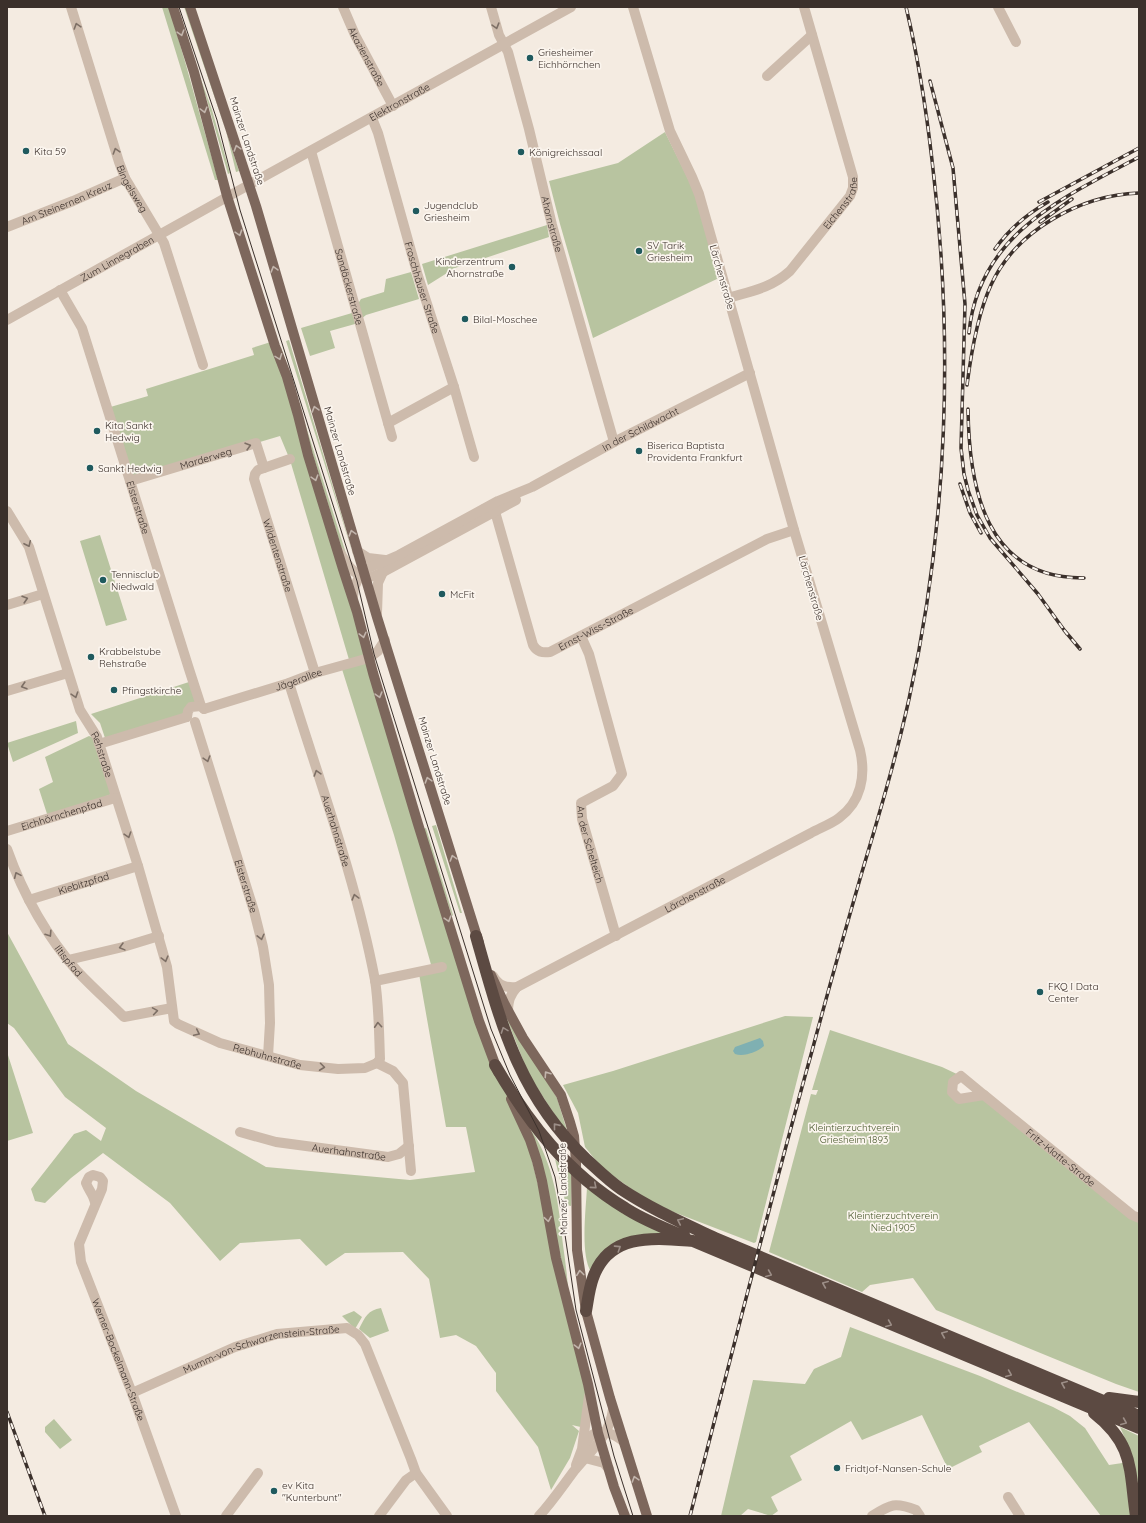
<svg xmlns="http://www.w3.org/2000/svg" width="1146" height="1523" font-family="Quicksand,sans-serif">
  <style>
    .green { fill: #b8c4a0 }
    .water { fill: #7fb0b2 }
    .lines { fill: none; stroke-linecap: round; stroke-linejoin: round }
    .minor { stroke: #cdbbac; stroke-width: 10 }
    .major { stroke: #7d675c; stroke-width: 10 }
    .highway { stroke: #5c4a42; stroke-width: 12 }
    .tram { stroke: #3b302b; stroke-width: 1 }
    .rail-casing { stroke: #3b302b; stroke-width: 3.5 }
    .rail { stroke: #fbf5ee; stroke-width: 2; stroke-dasharray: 6; stroke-linecap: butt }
    .oneway { stroke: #7d6f65 }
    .oneway2 { stroke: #c2b5ac }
    .oneway3 { stroke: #9c8e87 }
    .poi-dot { fill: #1f5a5e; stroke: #fbf5ee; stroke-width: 1.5 }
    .labels { text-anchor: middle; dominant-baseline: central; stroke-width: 3.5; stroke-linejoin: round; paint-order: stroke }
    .poi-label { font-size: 10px; fill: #3b302b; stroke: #fbf5ee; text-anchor: start }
    .street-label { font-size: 10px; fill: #3b302b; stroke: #fbf5ee }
    .park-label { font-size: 10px; fill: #4a5a2e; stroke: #fbf5ee }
  </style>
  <rect width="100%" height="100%" fill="#f4ebe1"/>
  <path class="green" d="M 162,7 L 169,7 L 186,65 L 218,180 L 215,180 Z
    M 184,7 L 186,7 L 239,171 L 236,172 L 226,131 Z
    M 195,71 L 199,74 L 212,110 L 230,173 L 228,174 L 206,97 Z
    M 665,132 L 695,193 L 719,278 L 593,338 L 560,224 L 549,181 L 618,163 Z
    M 547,225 L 549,237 L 455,268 L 428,285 L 422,264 Z
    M 411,272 L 419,299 L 366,315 L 355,324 L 330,331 L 335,348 L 310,356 L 301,328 L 352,313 L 361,299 L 384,292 L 386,279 Z
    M 289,340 L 357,567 L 286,341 Z
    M 274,341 L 467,983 L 522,1121 L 588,1384 L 585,1428 L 572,1425 L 579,1431 L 570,1458 L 551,1490 L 538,1447 L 496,1391 L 496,1373 L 476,1346 L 456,1335 L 440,1338 L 429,1279 L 403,1252 L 345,1253 L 326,1266 L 300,1239 L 240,1243 L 220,1261 L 170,1203 L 103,1153 L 71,1178 L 45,1203 L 35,1201 L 31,1189 L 74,1134 L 86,1130 L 101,1141 L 106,1128 L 65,1097 L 14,1028 L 7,1023 L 7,932 L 68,1044 L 136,1091 L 266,1167 L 410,1180 L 475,1172 L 466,1127 L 446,1127 L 418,968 L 432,968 L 394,835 L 341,666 L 350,663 L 290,460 L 280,436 L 130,481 L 107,408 L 148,396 L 146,389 L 254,355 L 252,348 Z
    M 278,347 L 281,347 L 349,563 L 344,556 L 295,396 Z
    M 100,535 L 127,620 L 106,626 L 80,541 Z
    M 192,681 L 199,705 L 186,715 L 106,741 L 100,723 L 91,714 Z
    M 76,721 L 78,733 L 13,762 L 7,743 Z
    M 89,736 L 94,738 L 112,794 L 48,817 L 39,789 L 53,782 L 45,757 Z
    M 436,825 L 462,913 L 460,913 L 432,826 Z
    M 426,828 L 453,915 L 452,916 L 423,829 Z
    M 504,1012 L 557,1098 L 569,1137 L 529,1075 Z
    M 785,1016 L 813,1017 L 756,1242 L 754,1243 L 671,1211 L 647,1200 L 602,1168 L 585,1147 L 578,1113 L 563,1085 L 613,1071 Z
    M 830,1030 L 942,1067 L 961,1076 L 953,1082 L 959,1099 L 984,1095 L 1139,1218 L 1139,1402 L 1135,1402 L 1139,1392 L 1116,1384 L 936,1310 L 913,1278 L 870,1285 L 862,1292 L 769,1252 L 811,1094 L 816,1095 L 818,1090 L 812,1090 Z
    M 7,1052 L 33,1133 L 7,1141 Z
    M 531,1130 C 554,1163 559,1206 563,1245 C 565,1259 567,1273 568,1288 Z
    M 555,1159 L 572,1175 L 571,1206 L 566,1205 Z
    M 587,1187 C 614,1209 634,1220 665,1234 L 639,1235 L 591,1272 C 580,1254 586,1209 587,1187 Z
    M 381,1308 L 389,1331 L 370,1338 L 359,1329 C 365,1317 368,1310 381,1308 Z
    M 354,1311 L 362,1317 L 355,1329 L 342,1316 Z
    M 850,1327 L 980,1376 L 1053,1407 L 1070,1416 L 1085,1428 L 1109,1465 L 1129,1462 L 1136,1516 L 1101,1516 L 1029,1422 L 979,1446 L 982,1452 L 948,1469 L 922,1415 L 862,1440 L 851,1421 L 790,1456 L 802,1480 L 771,1497 L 778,1511 L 771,1516 L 748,1509 L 740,1516 L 721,1516 L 753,1380 L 805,1384 L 814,1369 L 841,1357 Z
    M 54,1419 L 72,1440 L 60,1449 L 45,1432 L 45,1427 Z
    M 1120,1427 L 1139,1436 L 1139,1501 C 1138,1472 1132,1454 1120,1427 Z"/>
  <path class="water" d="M 760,1038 L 763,1041 L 764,1046 C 757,1052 744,1057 735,1054 L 733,1051 L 735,1047 Z"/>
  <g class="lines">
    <g class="minor">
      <path id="s1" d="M 71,7 L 119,162 L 125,178 L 164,243 L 203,365"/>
      <path id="s2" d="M 343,7 L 355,35 L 393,106"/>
      <path id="s3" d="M 491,7 L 499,35 L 508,52 L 529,129 L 552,225 L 614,442"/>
      <path d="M 998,7 L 1016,42"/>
      <path d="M 767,76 L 812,35"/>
      <path id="s4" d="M 372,118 L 378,133 L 418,276 L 454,387 L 474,457"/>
      <path id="s5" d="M 311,151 L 392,437"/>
      <path id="s6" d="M 7,227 L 73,201 L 125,178"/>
      <path id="s7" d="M 60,290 L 82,328 L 189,669 L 201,706 L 204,709"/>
      <path id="s8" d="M 728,298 C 752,291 771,288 790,271 L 850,196 L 853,188 L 853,177 L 804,7"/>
      <path id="s9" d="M 7,320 L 236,192 L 571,7"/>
      <path d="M 388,423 L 454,387"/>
      <path id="s10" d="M 290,459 L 258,470 L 255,474 L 254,479 L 315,673"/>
      <path id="s11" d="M 130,481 L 256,443 L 264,468"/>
      <path id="s12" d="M 484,509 L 495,512 L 496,515 L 533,645 C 537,652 542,653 550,652 L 767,539 L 794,530"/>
      <path id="s13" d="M 7,511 L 29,547 L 80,710 L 97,737 L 138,866 L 167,967 L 174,1021 L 178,1024 L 220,1043 L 300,1065 L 338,1069 L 365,1068 L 377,1063"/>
      <path d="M 339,551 C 345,561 354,577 367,577 C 372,578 378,574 383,572 L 516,500"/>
      <path d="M 357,551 L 368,558 L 385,560"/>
      <path id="s14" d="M 353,597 L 354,588 L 359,577 L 366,569 L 399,555 L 498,501 L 532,487 L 614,442 L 750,373"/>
      <path d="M 7,605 L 43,594"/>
      <path d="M 377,613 L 378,583 L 383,572"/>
      <path id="s15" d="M 581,636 L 589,654 L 622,774 L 613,786 L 581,803 L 582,819 L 616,936"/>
      <path id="s16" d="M 289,683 C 319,780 356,880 375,980 C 379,1006 379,1033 380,1059 L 377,1063"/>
      <path d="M 7,691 L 68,673"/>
      <path id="s17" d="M 204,709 L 289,683 L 315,673 L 369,658 L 378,651 L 385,640"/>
      <path d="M 187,717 L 188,711 L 191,707 L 201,706"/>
      <path id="s18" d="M 195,722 L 254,911 L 263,947 L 269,985 L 270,1023 L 268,1056"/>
      <path d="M 99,744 L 187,717"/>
      <path id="s19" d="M 7,831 L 115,798"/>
      <path id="s20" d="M 7,849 C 23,894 47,937 78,972 C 93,988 109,1002 124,1017 L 172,1008"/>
      <path id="s21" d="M 29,900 L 138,866"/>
      <path d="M 68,960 L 123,947 L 159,936"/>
      <path id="s22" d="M 493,976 C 499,986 506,988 517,987 L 811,833 C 820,828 831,824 839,818 C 861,802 866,776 860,750 L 794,530 L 699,194 L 692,177 L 670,131 L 633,7"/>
      <path d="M 375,981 L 442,967"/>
      <path d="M 508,1012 C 508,1001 510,995 517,987"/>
      <path d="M 377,1063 L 393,1071 L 403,1083 L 411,1171"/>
      <path d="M 961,1076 L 984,1095 L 959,1099 L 952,1092 L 953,1082 Z"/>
      <path id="s23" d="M 984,1095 L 1132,1215 L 1139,1218"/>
      <path id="s24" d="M 240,1132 L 276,1142 L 388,1157 L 399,1154 L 409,1146"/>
      <path id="s25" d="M 95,1203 C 94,1195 89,1191 86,1183 L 89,1177 L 93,1175 L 100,1177 L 103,1181 L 102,1189 L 79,1244 L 81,1262 L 132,1393 L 176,1516"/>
      <path id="s26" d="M 132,1393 L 235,1347 L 277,1334 L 347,1328 L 358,1335 L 365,1344 L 411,1459 L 416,1473 L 447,1516"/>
      <path d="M 583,1447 C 586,1444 588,1439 591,1436 C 601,1427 616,1435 624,1442"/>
      <path d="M 585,1458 L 604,1463 L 609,1469"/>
      <path d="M 576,1465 L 582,1449 L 589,1396"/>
      <path d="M 1008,1497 L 1020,1516"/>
      <path d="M 226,1516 L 258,1473"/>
      <path d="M 379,1516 L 406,1480 L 416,1473"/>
      <path d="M 539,1516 C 552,1502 562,1487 574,1471 C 590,1451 610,1436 613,1409"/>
      <path d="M 872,1516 C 891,1504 895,1502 916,1510 L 920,1516"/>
    </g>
    <path class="major" d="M 173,7 L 194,72 L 227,196 L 275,346 L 287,377 L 298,415 L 308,455 L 343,569 L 357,612 L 373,673 L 418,824 L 479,1021 L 498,1072
      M 190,7 L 256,206 L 377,617 L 479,943
      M 491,975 L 505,1005 L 523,1038 L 561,1095 L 570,1122 L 574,1136 L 576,1162 L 577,1250 L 586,1311 L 610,1398 L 647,1516
      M 511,1099 L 530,1140 L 537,1161 L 542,1181 L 556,1258 L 588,1384 L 598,1433 L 614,1487 L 625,1516"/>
    <path class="highway" d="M 476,936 C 501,1024 518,1094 587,1160 C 598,1170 609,1181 621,1189 C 651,1209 683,1223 715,1238 L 1139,1416
      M 495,1065 C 528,1122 567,1173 625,1208 C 643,1220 665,1228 685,1237
      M 586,1311 C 588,1300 589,1289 593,1278 C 609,1232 655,1238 693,1241 L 1139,1428
      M 1109,1398 L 1139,1402
      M 1094,1413 C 1135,1445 1129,1471 1136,1516"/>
    <path class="tram" d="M 179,7 L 217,120 L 240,210 L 357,581 L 374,654 L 491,1029 L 510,1075 L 539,1131 L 555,1177 L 563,1221 L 576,1310 L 614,1456 L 633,1516"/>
    <g class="rail-casing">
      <path id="rail" d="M 930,81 L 953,168 L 965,304 L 961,448 L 964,474 L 968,490 L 977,515 L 990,538 L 1038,594 L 1067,634
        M 1039,202 L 1139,148
        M 1040,222 L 1072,199
        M 995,249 C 1009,229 1027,214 1048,202
        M 969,333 C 978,235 1062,198 1139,157
        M 967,385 C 971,354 978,313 991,285 C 1016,230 1081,195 1139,193
        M 968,409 C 969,489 986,579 1084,578
        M 960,484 L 970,513 L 981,533
        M 1064,630 L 1080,649
        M 7,1412 L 45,1516
        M 690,1516 C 730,1361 769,1205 812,1051 C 828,991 845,931 862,872 C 879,815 896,758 909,699 C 948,523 954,339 932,160 C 926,108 918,57 906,7"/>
    </g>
    <use href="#rail" class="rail"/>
  </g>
  <defs><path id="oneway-chevron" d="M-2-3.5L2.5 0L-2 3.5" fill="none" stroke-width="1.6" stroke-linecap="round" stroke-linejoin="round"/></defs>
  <g class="oneway">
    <use href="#oneway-chevron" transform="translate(77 26) rotate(-107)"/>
    <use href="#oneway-chevron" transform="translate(496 26) rotate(74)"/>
    <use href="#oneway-chevron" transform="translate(116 151) rotate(-107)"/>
    <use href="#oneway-chevron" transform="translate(248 446) rotate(-16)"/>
    <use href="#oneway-chevron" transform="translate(28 544) rotate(65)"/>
    <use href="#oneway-chevron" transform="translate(25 599) rotate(-17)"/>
    <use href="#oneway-chevron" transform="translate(24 686) rotate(163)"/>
    <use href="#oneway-chevron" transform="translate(75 695) rotate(72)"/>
    <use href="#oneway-chevron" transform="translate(207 759) rotate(73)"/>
    <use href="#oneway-chevron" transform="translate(317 773) rotate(-107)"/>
    <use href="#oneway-chevron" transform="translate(128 835) rotate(72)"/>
    <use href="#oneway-chevron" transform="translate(17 875) rotate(-114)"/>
    <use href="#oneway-chevron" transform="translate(355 897) rotate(-105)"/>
    <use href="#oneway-chevron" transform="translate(49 934) rotate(57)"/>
    <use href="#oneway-chevron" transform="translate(261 937) rotate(76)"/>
    <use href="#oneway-chevron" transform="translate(122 947) rotate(165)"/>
    <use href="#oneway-chevron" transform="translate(165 959) rotate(75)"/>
    <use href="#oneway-chevron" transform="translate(155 1011) rotate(-9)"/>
    <use href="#oneway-chevron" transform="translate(378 1025) rotate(-94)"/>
    <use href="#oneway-chevron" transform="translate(197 1033) rotate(25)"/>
    <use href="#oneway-chevron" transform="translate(322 1067) rotate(7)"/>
  </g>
  <g class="oneway2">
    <use href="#oneway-chevron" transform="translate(181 33) rotate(73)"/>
    <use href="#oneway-chevron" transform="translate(204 110) rotate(75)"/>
    <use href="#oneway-chevron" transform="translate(237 148) rotate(-107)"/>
    <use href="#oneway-chevron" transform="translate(239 233) rotate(72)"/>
    <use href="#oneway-chevron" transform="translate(274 269) rotate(-106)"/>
    <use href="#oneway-chevron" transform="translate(279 357) rotate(69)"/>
    <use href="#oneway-chevron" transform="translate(315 409) rotate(-106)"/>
    <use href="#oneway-chevron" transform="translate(315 478) rotate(73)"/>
    <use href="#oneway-chevron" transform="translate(352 533) rotate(-106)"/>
    <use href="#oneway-chevron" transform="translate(363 635) rotate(76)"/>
    <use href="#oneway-chevron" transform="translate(379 695) rotate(74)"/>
    <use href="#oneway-chevron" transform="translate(428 780) rotate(-107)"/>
    <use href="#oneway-chevron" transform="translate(453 858) rotate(-107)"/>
    <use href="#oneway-chevron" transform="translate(448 919) rotate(73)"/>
    <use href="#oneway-chevron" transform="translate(547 1074) rotate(-124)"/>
    <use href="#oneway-chevron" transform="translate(548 1219) rotate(81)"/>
    <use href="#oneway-chevron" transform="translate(580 1273) rotate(-97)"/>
    <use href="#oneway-chevron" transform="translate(578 1346) rotate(75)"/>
    <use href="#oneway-chevron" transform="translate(635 1479) rotate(-107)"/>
  </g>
  <g class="oneway3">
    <use href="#oneway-chevron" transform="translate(504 1030) rotate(-110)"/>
    <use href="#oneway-chevron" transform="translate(556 1126) rotate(-129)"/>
    <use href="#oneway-chevron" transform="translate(594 1186) rotate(40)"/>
    <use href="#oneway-chevron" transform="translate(680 1221) rotate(-155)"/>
    <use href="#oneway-chevron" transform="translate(618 1248) rotate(-33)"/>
    <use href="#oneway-chevron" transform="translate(769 1274) rotate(23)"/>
    <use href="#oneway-chevron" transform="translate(825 1284) rotate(-157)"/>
    <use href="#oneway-chevron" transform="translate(889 1324) rotate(23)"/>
    <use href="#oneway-chevron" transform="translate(944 1334) rotate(-157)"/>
    <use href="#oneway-chevron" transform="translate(1009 1374) rotate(23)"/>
    <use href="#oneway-chevron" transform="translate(1064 1384) rotate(-157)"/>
    <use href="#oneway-chevron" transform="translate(1124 1422) rotate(23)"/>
  </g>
  <g class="poi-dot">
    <circle cx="530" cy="58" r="4"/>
    <circle cx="26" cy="151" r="4"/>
    <circle cx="521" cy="152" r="4"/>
    <circle cx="416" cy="211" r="4"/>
    <circle cx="639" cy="251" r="4"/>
    <circle cx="512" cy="267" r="4"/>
    <circle cx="465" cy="319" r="4"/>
    <circle cx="97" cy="431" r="4"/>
    <circle cx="639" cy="451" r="4"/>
    <circle cx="90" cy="468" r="4"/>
    <circle cx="103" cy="580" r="4"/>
    <circle cx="442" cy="594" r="4"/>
    <circle cx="91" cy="657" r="4"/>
    <circle cx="114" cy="690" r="4"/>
    <circle cx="1040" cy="992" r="4"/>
    <circle cx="837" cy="1468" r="4"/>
    <circle cx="274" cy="1491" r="4"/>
  </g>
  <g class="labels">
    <g class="poi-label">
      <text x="538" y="52">Griesheimer<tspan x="538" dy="12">Eichhörnchen</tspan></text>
      <text x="34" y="151">Kita 59</text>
      <text x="529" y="152">Königreichssaal</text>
      <text x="424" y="205">Jugendclub<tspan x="424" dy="12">Griesheim</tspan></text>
      <text x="647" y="245">SV Tarik<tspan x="647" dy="12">Griesheim</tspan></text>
      <text x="504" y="261" text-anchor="end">Kinderzentrum<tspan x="504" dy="12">Ahornstraße</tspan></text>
      <text x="473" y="319">Bilal-Moschee</text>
      <text x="105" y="425">Kita Sankt<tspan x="105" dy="12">Hedwig</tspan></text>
      <text x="647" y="445">Biserica Baptista<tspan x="647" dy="12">Providenta Frankfurt</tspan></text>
      <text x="98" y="468">Sankt Hedwig</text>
      <text x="111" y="574">Tennisclub<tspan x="111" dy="12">Niedwald</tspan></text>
      <text x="450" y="594">McFit</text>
      <text x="99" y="651">Krabbelstube<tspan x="99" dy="12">Rehstraße</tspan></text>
      <text x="122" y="690">Pfingstkirche</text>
      <text x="1048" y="986">FKQ I Data<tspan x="1048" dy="12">Center</tspan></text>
      <text x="845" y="1468">Fridtjof-Nansen-Schule</text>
      <text x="282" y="1485">ev Kita<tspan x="282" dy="12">"Kunterbunt"</tspan></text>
    </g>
    <g class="street-label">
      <text stroke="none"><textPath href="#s2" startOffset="55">Akazienstraße</textPath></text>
      <text stroke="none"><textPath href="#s9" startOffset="449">Elektronstraße</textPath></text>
      <text transform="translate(247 141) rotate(72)">Mainzer Landstraße</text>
      <text stroke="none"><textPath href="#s1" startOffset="192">Bingelsweg</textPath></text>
      <text stroke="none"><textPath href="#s8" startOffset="154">Eichenstraße</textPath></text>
      <text stroke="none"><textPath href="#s6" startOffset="64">Am Steinernen Kreuz</textPath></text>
      <text stroke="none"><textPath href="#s3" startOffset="226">Ahornstraße</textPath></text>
      <text stroke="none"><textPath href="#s9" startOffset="126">Zum Linnegraben</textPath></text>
      <text transform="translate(722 277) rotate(74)">Lärchenstraße</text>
      <text stroke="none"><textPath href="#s5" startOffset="141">Sandäckerstraße</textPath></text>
      <text stroke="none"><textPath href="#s4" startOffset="177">Froschhäuser Straße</textPath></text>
      <text stroke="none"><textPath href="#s14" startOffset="340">In der Schildwacht</textPath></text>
      <text transform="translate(340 451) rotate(74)">Mainzer Landstraße</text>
      <text stroke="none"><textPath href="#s11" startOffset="79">Marderweg</textPath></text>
      <text stroke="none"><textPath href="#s7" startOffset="232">Elsterstraße</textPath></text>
      <text stroke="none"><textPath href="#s10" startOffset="124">Wildentenstraße</textPath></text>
      <text transform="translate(811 588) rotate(74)">Lärchenstraße</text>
      <text stroke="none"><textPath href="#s12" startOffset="221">Ernst-Wiss-Straße</textPath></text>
      <text stroke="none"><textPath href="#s17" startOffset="99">Jägerallee</textPath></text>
      <text stroke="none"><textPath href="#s13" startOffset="263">Rehstraße</textPath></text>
      <text transform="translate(435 761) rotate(73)">Mainzer Landstraße</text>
      <text stroke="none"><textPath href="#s19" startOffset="57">Eichhörnchenpfad</textPath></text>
      <text stroke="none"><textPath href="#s16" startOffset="155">Auerhahnstraße</textPath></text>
      <text stroke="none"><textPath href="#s15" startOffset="238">An der Schelteich</textPath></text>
      <text stroke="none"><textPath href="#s21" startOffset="57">Kiebitzpfad</textPath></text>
      <text stroke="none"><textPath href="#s18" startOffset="172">Elsterstraße</textPath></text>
      <text stroke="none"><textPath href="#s22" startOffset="229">Lärchenstraße</textPath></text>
      <text stroke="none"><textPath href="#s20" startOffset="128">Iltispfad</textPath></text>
      <text stroke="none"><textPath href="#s13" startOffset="640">Rebhuhnstraße</textPath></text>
      <text stroke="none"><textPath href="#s24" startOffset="111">Auerhahnstraße</textPath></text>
      <text stroke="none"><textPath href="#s23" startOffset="99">Fritz-Klatte-Straße</textPath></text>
      <text transform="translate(563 1189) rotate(-91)">Mainzer Landstraße</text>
      <text stroke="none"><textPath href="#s26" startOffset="138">Mumm-von-Schwarzenstein-Straße</textPath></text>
      <text stroke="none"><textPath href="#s25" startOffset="236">Werner-Bockelmann-Straße</textPath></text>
    </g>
    <g class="park-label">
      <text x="854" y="1127">Kleintierzuchtverein<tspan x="854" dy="12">Griesheim 1893</tspan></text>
      <text x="893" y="1215">Kleintierzuchtverein<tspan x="893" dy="12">Nied 1905</tspan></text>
    </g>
  </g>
  <rect width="1146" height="1523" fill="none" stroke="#3b302b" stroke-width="16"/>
</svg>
